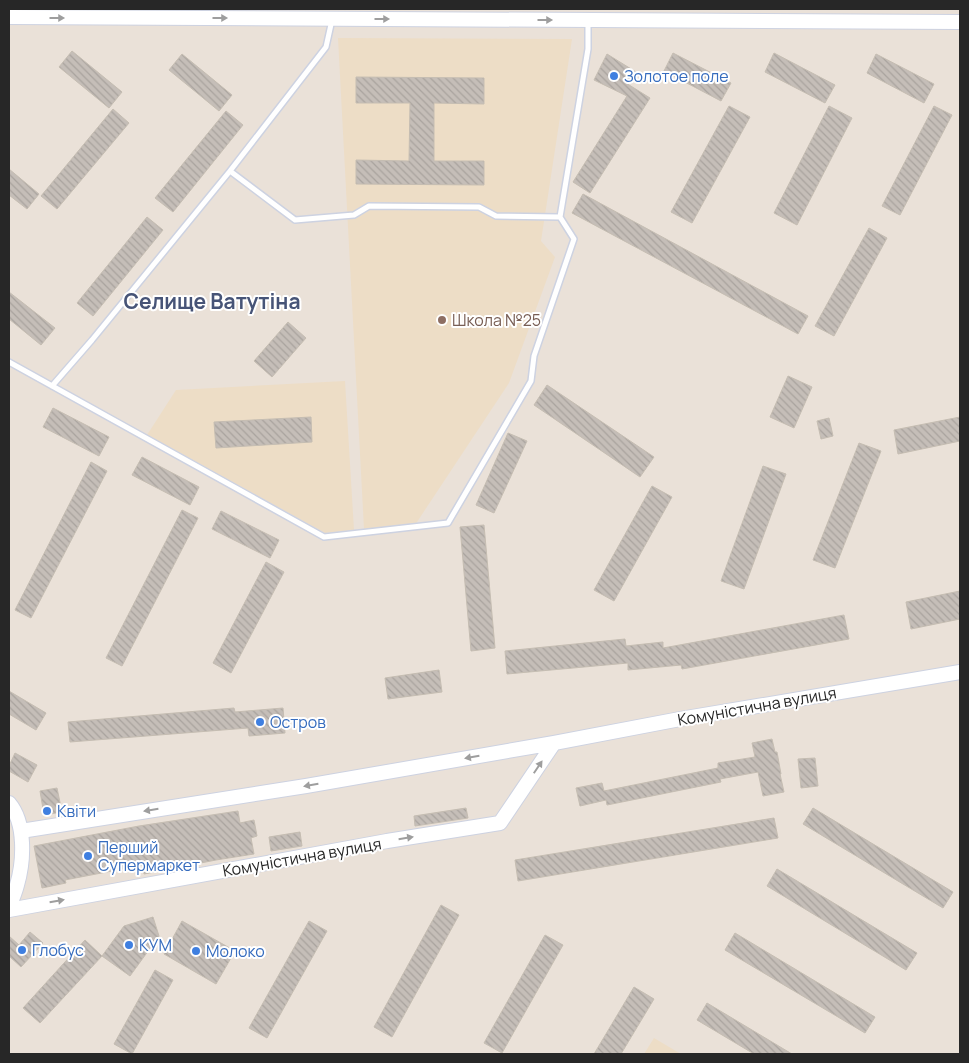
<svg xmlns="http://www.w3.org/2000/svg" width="969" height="1063" font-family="Manrope,sans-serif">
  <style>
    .education { fill: #edddc6 }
    .building { fill: url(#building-back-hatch); stroke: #c5bdb2 }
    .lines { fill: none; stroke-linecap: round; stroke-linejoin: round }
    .lane-casing { stroke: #cdd2e1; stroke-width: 8 }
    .secondary-casing { stroke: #cdd2e1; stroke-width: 16 }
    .lane { stroke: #fff; stroke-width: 5 }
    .secondary { stroke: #fff; stroke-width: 14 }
    .oneway { fill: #9e9e9e }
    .shop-dot { fill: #3f7fe0; stroke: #fff; stroke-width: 2 }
    .education-dot { fill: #8d6e63; stroke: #fff; stroke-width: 2 }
    .labels { text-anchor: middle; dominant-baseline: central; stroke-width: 4; stroke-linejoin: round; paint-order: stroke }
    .shop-label { font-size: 16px; fill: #366cbe; stroke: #fff; text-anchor: start }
    .education-label { font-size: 16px; fill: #785e54; stroke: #fff; text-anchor: start }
    .street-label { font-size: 16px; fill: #272727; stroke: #fff }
    .district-label { font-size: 21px; font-weight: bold; fill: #475477; stroke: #fff }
  </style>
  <defs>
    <pattern id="building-back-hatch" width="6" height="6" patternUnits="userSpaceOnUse" patternTransform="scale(1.25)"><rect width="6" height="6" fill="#c5beb8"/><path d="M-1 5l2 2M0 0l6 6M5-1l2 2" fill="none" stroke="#a9a39e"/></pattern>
  </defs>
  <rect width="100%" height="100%" fill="#eae1d8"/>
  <path class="education" d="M 338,38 L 572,39 L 541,241 L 555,257 L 509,383 L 415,525 L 364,529 Z
    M 345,381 L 354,530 L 325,533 L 147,435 L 176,390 Z
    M 654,1038 L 681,1054 L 644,1054 Z"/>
  <path class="building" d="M 72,51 L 122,92 L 109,108 L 59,67 Z
    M 673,53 L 731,83 L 721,101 L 664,71 Z
    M 774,53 L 835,85 L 825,103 L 765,72 Z
    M 182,54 L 232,95 L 219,111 L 169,70 Z
    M 607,54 L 636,72 L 626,83 L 650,98 L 590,193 L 573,182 L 627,96 L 594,80 Z
    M 876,54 L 934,84 L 924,103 L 867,73 Z
    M 356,77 L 484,78 L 484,104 L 434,103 L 434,161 L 484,161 L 484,185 L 356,184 L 356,160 L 409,161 L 410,103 L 356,103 Z
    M 729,106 L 750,117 L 692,223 L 671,212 Z
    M 829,106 L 852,118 L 797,225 L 774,213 Z
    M 934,106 L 952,115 L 900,215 L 882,206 Z
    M 113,109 L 129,123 L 57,209 L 41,196 Z
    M 226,111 L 243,125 L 173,212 L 155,198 Z
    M 9,169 L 39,194 L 27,209 L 9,195 Z
    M 583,194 L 808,316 L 798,334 L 572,213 Z
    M 147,217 L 163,230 L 93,316 L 77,303 Z
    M 869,228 L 887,238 L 834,336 L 815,326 Z
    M 9,292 L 55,328 L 41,345 L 9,319 Z
    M 288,322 L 306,338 L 272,377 L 254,361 Z
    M 788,376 L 812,387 L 794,428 L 770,417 Z
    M 547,385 L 654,457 L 640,477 L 534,405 Z
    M 53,408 L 109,437 L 99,456 L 43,427 Z
    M 311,417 L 312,442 L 216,448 L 214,422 Z
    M 960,417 L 960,441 L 898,454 L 894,430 Z
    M 829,418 L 833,436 L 821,439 L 817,421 Z
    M 508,433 L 527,441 L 494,513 L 476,505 Z
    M 859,443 L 881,451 L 835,568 L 813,560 Z
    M 142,457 L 199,487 L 190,505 L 132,475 Z
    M 91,462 L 107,471 L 31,618 L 15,610 Z
    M 763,466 L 786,474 L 744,589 L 721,581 Z
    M 652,486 L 672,497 L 614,601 L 594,590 Z
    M 182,510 L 198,518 L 122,666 L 106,658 Z
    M 221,511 L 279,540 L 270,558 L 212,529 Z
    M 484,525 L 495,648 L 471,651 L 460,527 Z
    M 266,562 L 284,572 L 231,673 L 213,663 Z
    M 960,591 L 960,619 L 911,629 L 906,602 Z
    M 844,615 L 849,639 L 682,669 L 681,665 L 628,670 L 628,663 L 507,674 L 505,651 L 625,639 L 626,646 L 663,642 L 663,648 Z
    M 439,670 L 442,692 L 388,699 L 385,678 Z
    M 9,691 L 46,713 L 36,730 L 9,714 Z
    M 234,708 L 235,712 L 283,708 L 285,733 L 249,736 L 248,728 L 70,742 L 68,722 Z
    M 772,739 L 775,752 L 777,752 L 781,774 L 780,774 L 784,792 L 763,796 L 758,772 L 720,779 L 721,782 L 607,805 L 606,800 L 580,806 L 576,788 L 602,783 L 604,791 L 718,768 L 718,763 L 755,757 L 752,743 Z
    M 15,753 L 37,765 L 28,782 L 9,771 L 9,766 Z
    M 815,758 L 818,786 L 801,788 L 798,759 Z
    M 57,788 L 62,812 L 44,815 L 40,791 Z
    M 466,808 L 468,818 L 415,826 L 414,816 Z
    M 813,808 L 953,892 L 943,908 L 803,824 Z
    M 238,811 L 240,823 L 254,820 L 257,836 L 251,838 L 254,854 L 216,860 L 144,874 L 143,865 L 65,880 L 66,883 L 42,888 L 34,846 L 139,826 Z
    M 774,818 L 778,838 L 518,881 L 515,860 Z
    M 300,832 L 302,846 L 271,851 L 269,837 Z
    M 777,869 L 917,953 L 906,970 L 767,886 Z
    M 441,905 L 459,915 L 392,1037 L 374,1027 Z
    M 153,917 L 159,936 L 130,976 L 102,956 L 124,926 Z
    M 182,921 L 235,951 L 216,984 L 164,954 Z
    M 309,921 L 327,931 L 267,1038 L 249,1028 Z
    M 30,932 L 43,943 L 21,967 L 9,956 L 9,936 L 19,945 Z
    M 735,933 L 875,1017 L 865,1033 L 725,950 Z
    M 545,935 L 563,945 L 502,1053 L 484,1043 Z
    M 85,940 L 102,956 L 40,1023 L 23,1008 Z
    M 155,970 L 173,980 L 132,1054 L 114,1044 Z
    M 634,987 L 654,999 L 621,1054 L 594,1054 Z
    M 707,1003 L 792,1054 L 754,1054 L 697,1020 Z"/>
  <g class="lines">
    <g class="lane-casing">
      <path id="lane" d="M 230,171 L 295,220 L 354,215 L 369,206 L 479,207 L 496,216 L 560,217
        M 9,362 L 324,537 L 448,523 L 531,381 L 534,356 L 574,239 L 560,217 L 588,49 L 588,22
        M 52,386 L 92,340 L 230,171 L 326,47 L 332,20"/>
    </g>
    <g class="secondary-casing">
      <path id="secondary" d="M 9,17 L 960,22
        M 9,803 C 26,823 24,861 17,885 C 15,893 12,900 9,907
        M 21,831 L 306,786 L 554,743 L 680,719 L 960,672
        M 9,910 L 387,841 L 500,823 L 554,743"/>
    </g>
    <use href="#lane" class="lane"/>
    <use href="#secondary" class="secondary"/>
  </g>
  <defs><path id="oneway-solid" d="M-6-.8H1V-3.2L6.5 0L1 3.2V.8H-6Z" transform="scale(1.25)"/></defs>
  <g class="oneway">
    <use href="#oneway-solid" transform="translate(57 18)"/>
    <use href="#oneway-solid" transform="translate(220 18)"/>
    <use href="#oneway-solid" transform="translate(382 19)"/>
    <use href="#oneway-solid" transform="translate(545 20)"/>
    <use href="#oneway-solid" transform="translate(472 757) rotate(170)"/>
    <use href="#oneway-solid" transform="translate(538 767) rotate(-56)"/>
    <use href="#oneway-solid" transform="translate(311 785) rotate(170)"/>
    <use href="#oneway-solid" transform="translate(151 810) rotate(171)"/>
    <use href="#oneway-solid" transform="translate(406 838) rotate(-9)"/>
    <use href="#oneway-solid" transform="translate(57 901) rotate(-10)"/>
  </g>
  <g class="shop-dot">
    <circle cx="614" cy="76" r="5"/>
    <circle cx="260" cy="722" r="5"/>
    <circle cx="47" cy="811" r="5"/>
    <circle cx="88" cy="856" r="5"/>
    <circle cx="129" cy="945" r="5"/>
    <circle cx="22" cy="950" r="5"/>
    <circle cx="196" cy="951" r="5"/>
  </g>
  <circle class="education-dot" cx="442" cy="320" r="5"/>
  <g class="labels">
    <g class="shop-label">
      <text x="624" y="76">Золотое поле</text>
      <text x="270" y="722">Остров</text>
      <text x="57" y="811">Квіти</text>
      <text x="98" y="847">Перший<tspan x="98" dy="18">Супермаркет</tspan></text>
      <text x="139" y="945">КУМ</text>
      <text x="32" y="950">Глобус</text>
      <text x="206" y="951">Молоко</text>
    </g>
    <g class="education-label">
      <text x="452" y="320">Школа №25</text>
    </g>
    <g class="street-label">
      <text transform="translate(757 706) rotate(-10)">Комуністична вулиця</text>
      <text transform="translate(302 857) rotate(-10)">Комуністична вулиця</text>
    </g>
    <g class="district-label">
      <text x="212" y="301">Селище Ватутіна</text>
    </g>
  </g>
  <rect width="969" height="1063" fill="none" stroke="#272727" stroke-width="20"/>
</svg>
